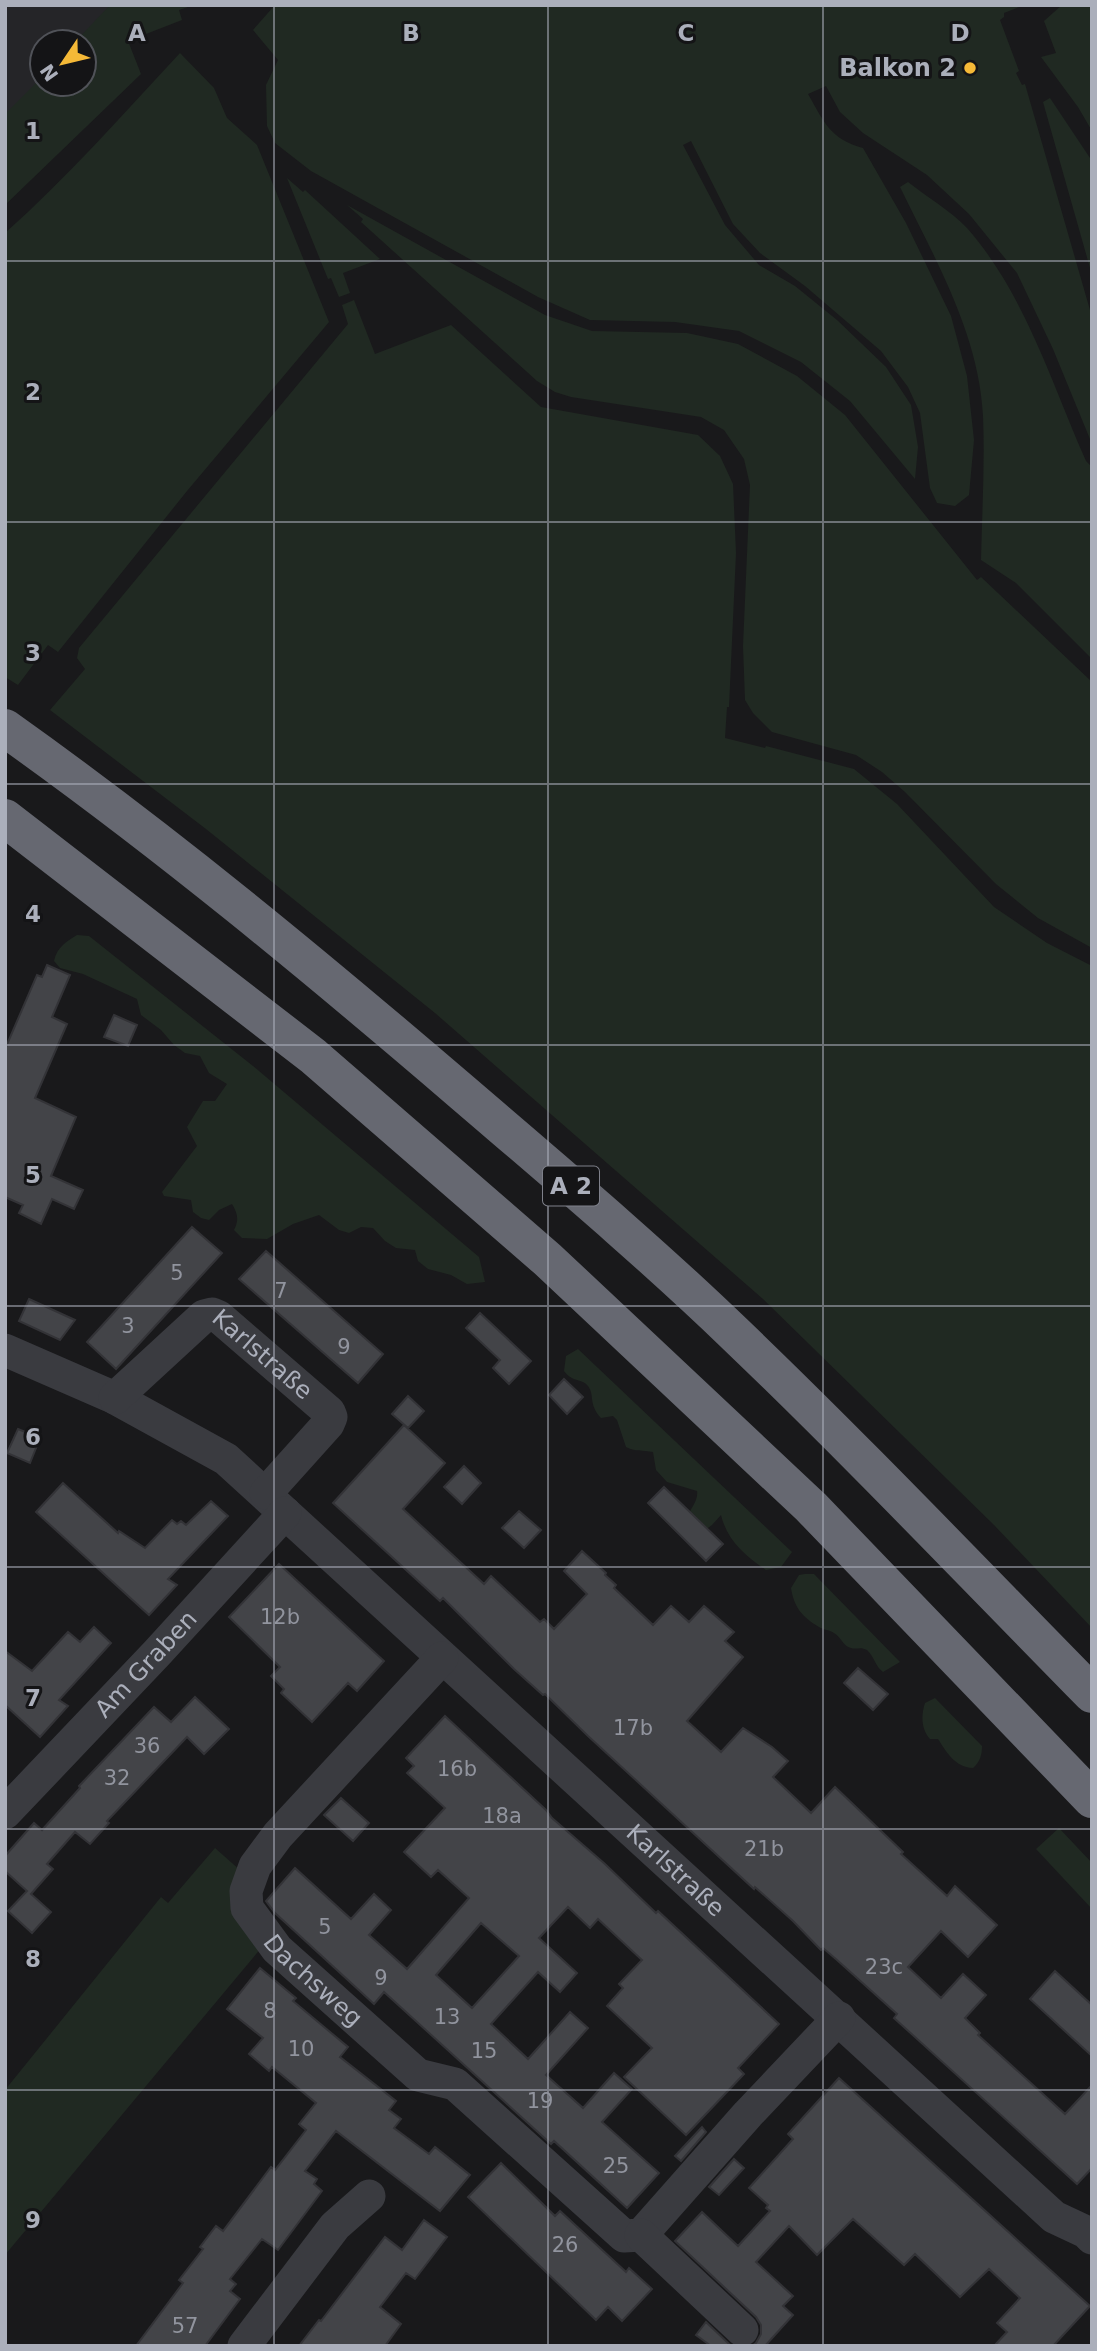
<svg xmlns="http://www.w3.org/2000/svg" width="1097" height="2351" font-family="'DejaVu Sans',sans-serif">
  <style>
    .built { fill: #252528 }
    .green { fill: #202922 }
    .building { fill: #434448; stroke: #333337; stroke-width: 2; fill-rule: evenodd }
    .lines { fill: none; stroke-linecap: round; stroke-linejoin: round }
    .minor { stroke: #3a3b40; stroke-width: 33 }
    .highway { stroke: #666871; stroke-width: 38 }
    .grid { fill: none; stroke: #abafbb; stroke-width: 2; stroke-opacity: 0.55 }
    .poi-dot { fill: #f5b937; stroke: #141416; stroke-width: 2.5 }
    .labels { text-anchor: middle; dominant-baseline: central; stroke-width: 6; stroke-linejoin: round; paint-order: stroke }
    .number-label { font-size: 21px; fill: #91949e }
    .shield { fill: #141416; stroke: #7e808a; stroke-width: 2 }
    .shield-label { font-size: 23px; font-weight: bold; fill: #abafbb }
    .poi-label { font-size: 24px; font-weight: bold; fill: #abafbb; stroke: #141416; text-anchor: end }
    .street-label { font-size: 24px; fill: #abafbb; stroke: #141416 }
    .grid-label { font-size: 23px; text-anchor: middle; font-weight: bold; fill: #abafbb; stroke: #141416; stroke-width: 6; stroke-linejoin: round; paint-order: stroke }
  </style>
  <rect width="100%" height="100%" fill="#19191b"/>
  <path class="built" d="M 5,5 L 146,5 L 84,42 L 42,42 L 42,84 L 5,139 Z"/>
  <path class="green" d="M 110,5 L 194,5 L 179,10 L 182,20 L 128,41 L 141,74 L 5,205 L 5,114 L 42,77 L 42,84 L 84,84 L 84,42 L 75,42 Z
    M 275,5 L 1024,5 L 1004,13 L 1004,17 L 1000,20 L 1019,71 L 1016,73 L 1022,85 L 1025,84 L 1092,317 L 1092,444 L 1053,349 L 1017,273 L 969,214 L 927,175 L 863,133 L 840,112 L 826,86 L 808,94 C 824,122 830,139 863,148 L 906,223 L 951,316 L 967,376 L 974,440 L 969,495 L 955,506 L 937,503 L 930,488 L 920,413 L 908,387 L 881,351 L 805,286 L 760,253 L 733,224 L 691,141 L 683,145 L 725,225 L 759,265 L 795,286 L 837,320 L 886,367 L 911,405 L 918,447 L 915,479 L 850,401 L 801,362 L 739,331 L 675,322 L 590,320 L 538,297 L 311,171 L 275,143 L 267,126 L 266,85 L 278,60 L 253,30 Z
    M 1062,5 L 1092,5 L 1092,131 L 1078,107 L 1041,57 L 1056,53 L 1044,21 Z
    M 180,53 L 214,88 L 227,118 L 257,145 L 329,322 L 187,491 L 58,652 L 48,645 L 18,685 L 5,677 L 5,233 C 68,177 123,114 180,53 Z
    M 1050,98 L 1092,161 L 1092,275 L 1043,102 Z
    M 287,178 L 303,192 L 305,190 L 380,259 L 343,273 L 350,293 L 339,297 L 331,278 L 328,279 Z
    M 908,182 C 927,197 951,211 967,228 C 1025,294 1051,382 1086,461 L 1092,467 L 1092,659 L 1016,583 L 981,560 C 982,512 985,464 983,416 C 979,334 935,259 900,187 Z
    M 347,205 L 545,315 L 592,331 L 687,333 L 738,344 L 797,376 L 845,415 L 977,580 L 981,577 L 1092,682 L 1092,948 L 1038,918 L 996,884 L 905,792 L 882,772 L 856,755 L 772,732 L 753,713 L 745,700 L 743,646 L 750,485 L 744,459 L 724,430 L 701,417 L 571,397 L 555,392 L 537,381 L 361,222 L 363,219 Z
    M 354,300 L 375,354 L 451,325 L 541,407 L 698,435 L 720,456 L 733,484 L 736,553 L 729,707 L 727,707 L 725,738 L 765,748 L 766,746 L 854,769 L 897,804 L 994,907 L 1047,943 L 1092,966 L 1092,1628 L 994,1525 L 763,1299 L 435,1013 L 206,829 L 50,710 L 85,669 L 77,658 L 79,648 L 348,324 L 342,305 Z
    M 77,935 L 89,936 L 253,1066 L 479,1257 L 485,1282 L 467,1284 L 451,1275 L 428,1269 L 418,1261 L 415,1250 L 396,1248 L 385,1241 L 373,1228 L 361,1227 L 349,1233 L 339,1230 L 319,1215 L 293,1224 L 267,1239 L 242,1238 L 234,1230 C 239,1220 238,1214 232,1204 L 219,1210 L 209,1220 L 201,1218 L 193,1212 L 191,1200 L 164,1196 L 162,1192 L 197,1146 L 187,1127 L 203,1101 L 215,1101 L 227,1084 L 209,1073 L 200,1056 L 185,1053 L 174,1045 L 161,1030 L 141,1015 L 137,999 L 83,974 L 60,968 L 54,961 C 57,947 66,942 77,935 Z
    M 578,1349 L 792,1552 L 781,1567 L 766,1570 C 745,1556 727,1540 721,1515 L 712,1525 L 704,1531 L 684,1522 C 688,1512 699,1501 697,1491 L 667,1482 L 656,1470 L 653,1452 C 643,1450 635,1452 626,1447 L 617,1420 L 613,1416 L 601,1418 C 588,1404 595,1395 588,1386 C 582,1378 573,1383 564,1371 L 566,1356 Z
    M 805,1574 L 814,1574 L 900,1662 L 883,1672 C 875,1666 874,1656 867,1650 C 860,1646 857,1650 851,1648 C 843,1646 841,1637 834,1633 C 830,1630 824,1630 819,1627 C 802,1617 794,1607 791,1588 L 799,1575 Z
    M 935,1698 L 982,1746 C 982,1755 980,1762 973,1768 C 955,1767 947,1753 938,1739 L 930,1739 C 921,1729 921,1715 925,1703 Z
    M 1059,1828 L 1092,1863 L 1092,1909 L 1036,1849 Z
    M 215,1848 L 241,1871 L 262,1947 L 5,2255 L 5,2090 L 161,1897 L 168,1903 Z"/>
  <path class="building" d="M 47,965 L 70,975 L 52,1017 L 67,1024 L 35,1098 L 76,1117 L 51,1176 L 83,1190 L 74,1209 L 52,1199 L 41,1224 L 19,1213 L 23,1205 L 5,1197 L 5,1049 L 37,975 L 42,977 Z
    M 114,1015 L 137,1025 L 128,1046 L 104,1037 Z
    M 192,1227 L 222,1253 L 116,1369 L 87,1342 Z
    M 266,1251 L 383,1354 L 358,1383 L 239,1279 Z
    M 29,1299 L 75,1320 L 60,1340 L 19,1321 Z
    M 480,1313 L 531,1361 L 509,1384 L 493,1368 L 500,1360 L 466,1328 Z
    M 564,1379 L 583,1397 L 567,1414 L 549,1395 Z
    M 408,1396 L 424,1411 L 408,1428 L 392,1414 Z
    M 404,1425 L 445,1463 L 403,1509 L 484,1584 L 491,1576 L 540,1622 L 544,1619 L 554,1629 L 587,1594 L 564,1571 L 582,1551 L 606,1573 L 605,1575 L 616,1585 L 614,1588 L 653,1625 L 671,1606 L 689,1622 L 704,1606 L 734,1632 L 725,1641 L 743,1657 L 687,1721 L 721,1752 L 743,1728 L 772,1747 L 788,1761 L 773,1777 L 811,1813 L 835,1787 L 903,1852 L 901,1854 L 947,1896 L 955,1886 L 997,1925 L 968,1957 L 941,1931 L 908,1967 L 941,1998 L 963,1974 L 986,1995 L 965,2018 L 980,2033 L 978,2035 L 1065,2114 L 1092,2085 L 1092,2168 L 1077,2184 L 894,2018 L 897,2014 L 837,1960 L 823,1948 L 821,1950 L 793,1921 L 755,1887 L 754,1889 L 588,1736 L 545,1694 L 543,1695 L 514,1669 L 443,1598 L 440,1601 L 333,1503 Z
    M 18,1429 L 40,1438 L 30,1463 L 7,1453 Z
    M 464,1466 L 481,1483 L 462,1504 L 444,1487 Z
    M 63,1483 L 118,1533 L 119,1531 L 145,1548 L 172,1520 L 177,1524 L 181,1521 L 186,1525 L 211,1501 L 228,1516 L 168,1579 L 177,1585 L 149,1615 L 36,1512 Z
    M 664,1487 L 723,1544 L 706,1561 L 648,1503 Z
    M 519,1511 L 541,1530 L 524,1548 L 502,1528 Z
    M 279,1564 L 384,1661 L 357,1691 L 348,1683 L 312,1722 L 281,1693 L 284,1689 L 271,1676 L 280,1667 L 229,1617 Z
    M 94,1627 L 111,1643 L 59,1700 L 68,1706 L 40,1737 L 5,1705 L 5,1651 L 32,1671 L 68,1632 L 80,1642 Z
    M 858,1668 L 888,1694 L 873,1710 L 844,1683 Z
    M 195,1697 L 229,1729 L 204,1754 L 187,1737 L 107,1821 L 109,1823 L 90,1844 L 75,1832 L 47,1864 L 53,1869 L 31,1894 L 51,1912 L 32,1933 L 8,1911 L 27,1891 L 5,1871 L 5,1856 L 34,1823 L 42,1830 L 80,1788 L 79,1786 L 154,1707 L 171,1722 Z
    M 445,1716 L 546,1810 L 552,1818 L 605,1864 L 656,1913 L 658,1911 L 779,2024 L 738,2068 L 744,2074 L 686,2135 L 624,2077 L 652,2048 L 607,2006 L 623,1988 L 619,1984 L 642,1960 L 598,1919 L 590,1928 L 568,1907 L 539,1938 L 577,1973 L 560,1992 L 538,1972 L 491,2024 L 528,2059 L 570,2012 L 588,2028 L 546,2075 L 583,2108 L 614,2073 L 632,2089 L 602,2122 L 659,2173 L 627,2208 L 554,2141 L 551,2144 L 384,1992 L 374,2004 L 275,1913 L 266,1901 L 295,1868 L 351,1919 L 374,1894 L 391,1910 L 369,1935 L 407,1969 L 469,1898 L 438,1870 L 431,1877 L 404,1852 L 445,1808 L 407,1773 L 414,1766 L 406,1758 ZM 481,1923 L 519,1956 L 472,2008 L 436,1975 Z
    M 341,1798 L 369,1823 L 353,1841 L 324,1815 Z
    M 260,1968 L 296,1998 L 293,2001 L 348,2047 L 340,2057 L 396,2101 L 389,2110 L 401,2119 L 394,2128 L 429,2154 L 435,2147 L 470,2175 L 440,2211 L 336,2131 L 305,2171 L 317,2179 L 314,2184 L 322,2191 L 278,2250 L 262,2239 L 230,2279 L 236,2284 L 230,2291 L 240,2299 L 205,2346 L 136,2346 L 183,2283 L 179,2280 L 203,2249 L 200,2247 L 216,2226 L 223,2231 L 271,2167 L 275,2170 L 306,2130 L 299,2124 L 316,2103 L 272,2067 L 269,2071 L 249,2054 L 263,2038 L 227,2009 Z
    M 1055,1971 L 1092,2005 L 1092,2056 L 1030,1999 Z
    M 839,2078 L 1090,2306 L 1053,2346 L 994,2346 L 1007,2332 L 997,2323 L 1020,2298 L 989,2269 L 960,2297 L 915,2254 L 904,2265 L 853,2219 L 817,2255 L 789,2226 L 756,2262 L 793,2296 L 783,2306 L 793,2315 L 765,2346 L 752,2346 L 756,2343 L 761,2334 L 761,2325 L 756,2317 L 675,2241 L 702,2212 L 738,2246 L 770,2211 L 766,2208 L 768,2205 L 749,2188 L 793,2139 L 788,2134 Z
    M 702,2127 L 706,2132 L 681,2161 L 675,2156 Z
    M 734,2159 L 744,2168 L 719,2195 L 709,2187 Z
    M 501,2163 L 555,2216 L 560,2211 L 626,2272 L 629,2268 L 652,2289 L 622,2321 L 608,2307 L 596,2320 L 468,2197 Z
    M 424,2220 L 447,2237 L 415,2279 L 406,2273 L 380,2307 L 401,2324 L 385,2346 L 299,2346 L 319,2320 L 321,2321 L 385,2237 L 402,2250 Z
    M 706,2322 L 729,2344 L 732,2346 L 711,2346 L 696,2335 Z"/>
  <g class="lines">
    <g class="minor">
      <path id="s1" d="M 5,1350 L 115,1398 L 226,1459 L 1054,2217 L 1086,2232 L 1092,2238"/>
      <path id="s2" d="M 115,1398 L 204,1316 L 212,1314 L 219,1317 L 329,1412 L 331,1417 L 328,1424 L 266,1493"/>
      <path id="s3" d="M 442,1658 L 278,1835 L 255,1866 L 246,1891 L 247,1908 L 277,1949 L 418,2075 L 455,2084 L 624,2236 L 641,2235 L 748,2114 L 839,2018"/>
      <path id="s4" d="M 5,1813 L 157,1653 L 285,1513"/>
      <path d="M 641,2235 L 742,2330"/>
      <path d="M 244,2346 L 335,2226 L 369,2196"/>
    </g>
    <path class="highway" d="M 5,728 C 164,841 315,966 463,1093 C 555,1172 649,1251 736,1335 C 858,1452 974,1574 1092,1694
      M 5,818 L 313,1056 L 547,1259 L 811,1507 L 1092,1799"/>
  </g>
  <path class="grid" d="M 274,5 L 274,2346M 548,5 L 548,2346M 823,5 L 823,2346M 5,261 L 1092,261M 5,522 L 1092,522M 5,784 L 1092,784M 5,1045 L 1092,1045M 5,1306 L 1092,1306M 5,1567 L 1092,1567M 5,1829 L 1092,1829M 5,2090 L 1092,2090"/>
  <circle class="poi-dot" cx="970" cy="68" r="7"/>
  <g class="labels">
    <g class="number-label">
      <text x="177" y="1273">5</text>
      <text x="281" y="1291">7</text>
      <text x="128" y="1326">3</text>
      <text x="344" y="1347">9</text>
      <text x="280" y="1617">12b</text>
      <text x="633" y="1728">17b</text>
      <text x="147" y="1746">36</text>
      <text x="457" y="1769">16b</text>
      <text x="117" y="1778">32</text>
      <text x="502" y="1816">18a</text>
      <text x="764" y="1849">21b</text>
      <text x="325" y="1927">5</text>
      <text x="884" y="1967">23c</text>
      <text x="381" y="1978">9</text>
      <text x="270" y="2011">8</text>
      <text x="447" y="2017">13</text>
      <text x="301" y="2049">10</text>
      <text x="484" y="2051">15</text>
      <text x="540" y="2101">19</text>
      <text x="616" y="2166">25</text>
      <text x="565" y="2245">26</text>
      <text x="185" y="2326">57</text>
    </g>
    <rect class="shield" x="543" y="1166.5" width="56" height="39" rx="5"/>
    <g class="shield-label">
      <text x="571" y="1186">A 2</text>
    </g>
    <g class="poi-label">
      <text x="956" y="68">Balkon 2</text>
    </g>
    <g class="street-label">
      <text stroke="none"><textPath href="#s2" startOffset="194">Karlstraße</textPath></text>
      <text stroke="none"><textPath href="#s4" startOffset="205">Am Graben</textPath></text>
      <text stroke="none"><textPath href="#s1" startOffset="856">Karlstraße</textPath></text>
      <text stroke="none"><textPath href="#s3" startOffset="422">Dachsweg</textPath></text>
    </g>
  </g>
  <g class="grid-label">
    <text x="137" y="41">A</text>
    <text x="411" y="41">B</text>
    <text x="686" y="41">C</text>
    <text x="960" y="41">D</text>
    <text x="33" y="139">1</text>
    <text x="33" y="400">2</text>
    <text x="33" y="661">3</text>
    <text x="33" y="922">4</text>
    <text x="33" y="1183">5</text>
    <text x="33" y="1445">6</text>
    <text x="33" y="1706">7</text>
    <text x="33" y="1967">8</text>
    <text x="33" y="2228">9</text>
  </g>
  <rect width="1097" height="2351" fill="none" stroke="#abafbb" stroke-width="14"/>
  <g transform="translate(63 63) rotate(235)"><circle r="33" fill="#141416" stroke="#505258" stroke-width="2"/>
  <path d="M0-5L12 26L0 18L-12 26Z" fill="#f5b937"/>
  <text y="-10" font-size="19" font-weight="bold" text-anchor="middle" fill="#abafbb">N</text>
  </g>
</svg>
